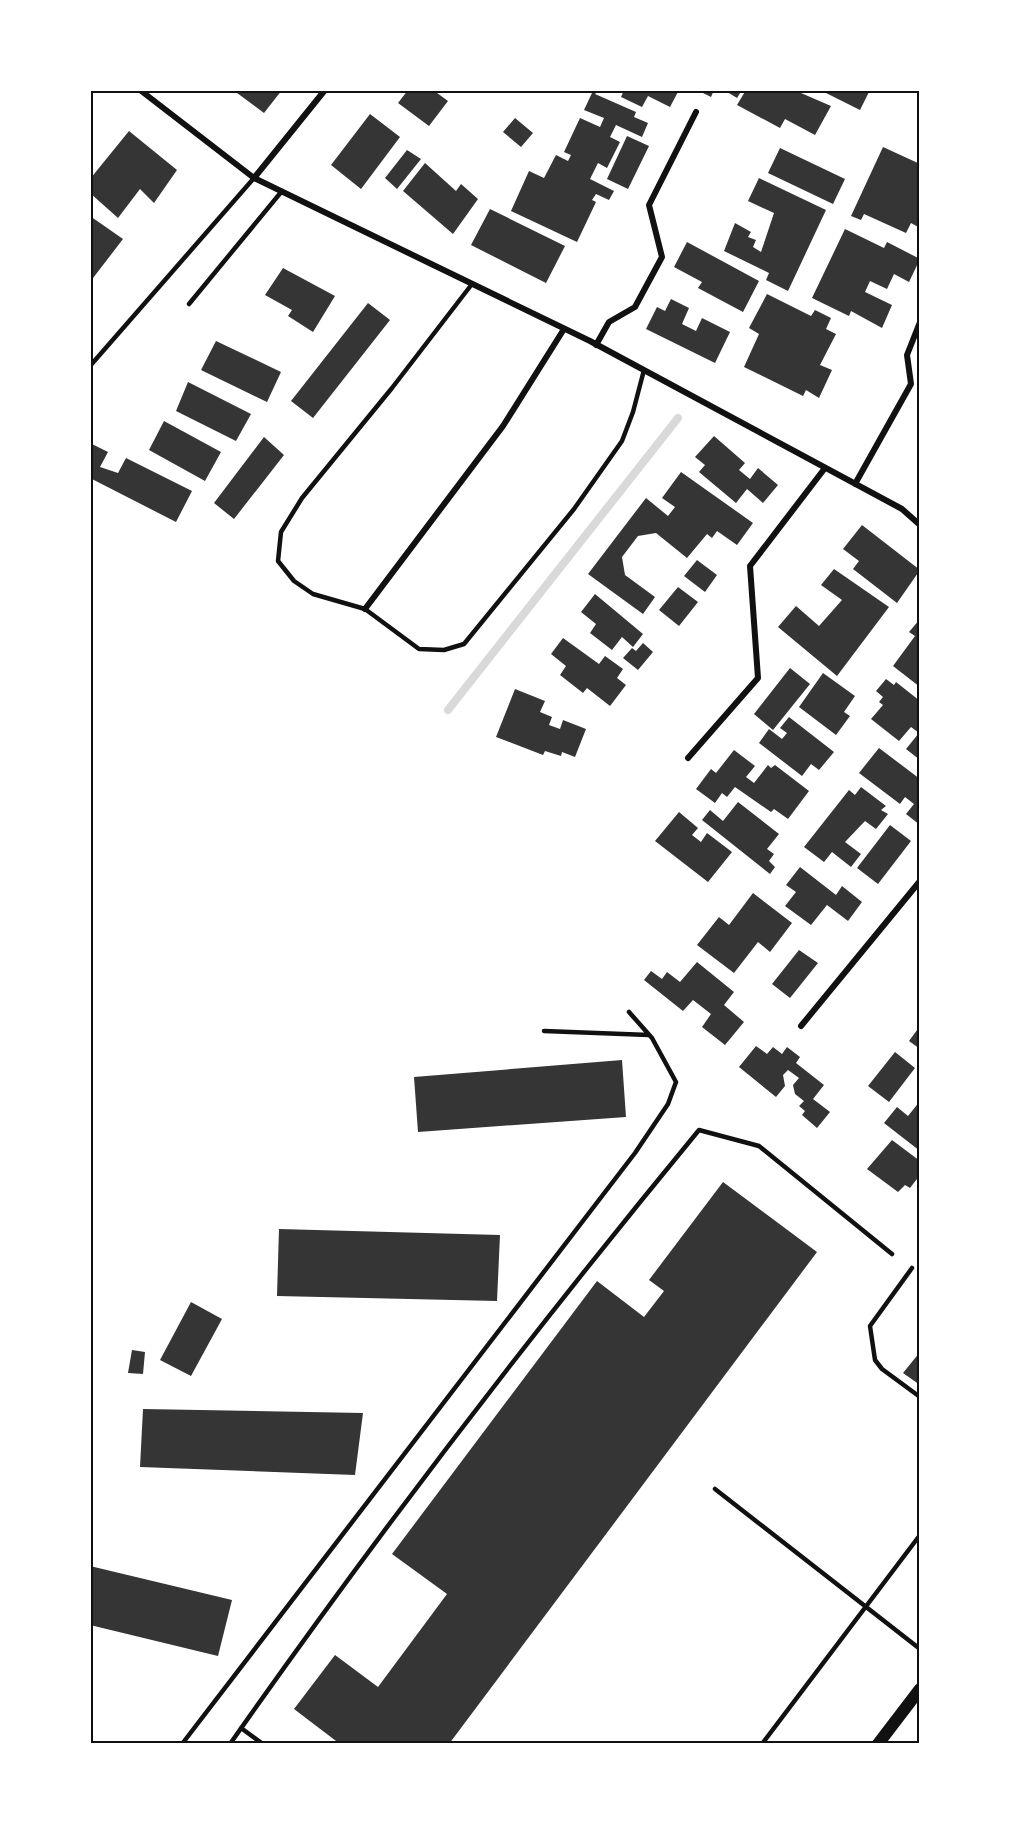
<svg xmlns="http://www.w3.org/2000/svg" width="1010" height="1834" font-family="'PT Serif',serif">
  <style>
    .lines { fill: none; stroke-linecap: round; stroke-linejoin: round }
    .stream { stroke: #d9d9d9; stroke-width: 8 }
    .building { fill: #353535 }
    .service { stroke: #111; stroke-width: 4.5 }
    .minor { stroke: #111; stroke-width: 6 }
    .secondary { stroke: #111; stroke-width: 12 }
    .neatline { fill: none; stroke: #111; stroke-width: 2 }
  </style>
  <rect width="100%" height="100%" fill="#fff"/>
  <g class="lines">
    <path class="stream" d="M 448,710 L 678,418"/>
  </g>
  <path class="building" d="M 233,90 L 282,90 L 264,113 Z
    M 408,90 L 433,90 L 448,101 L 429,126 L 398,103 Z
    M 588,90 L 599,90 L 595,94 L 636,112 L 634,117 L 648,123 L 642,137 L 616,125 L 610,137 L 620,142 L 607,168 L 598,163 L 590,179 L 614,191 L 609,200 L 596,194 L 592,200 L 596,202 L 577,242 L 511,211 L 529,171 L 544,178 L 556,155 L 568,161 L 571,155 L 564,152 L 580,118 L 600,127 L 604,118 L 584,110 L 592,93 Z
    M 624,90 L 679,90 L 670,107 L 648,96 L 642,107 L 621,97 Z
    M 697,90 L 714,90 L 711,97 Z
    M 724,90 L 742,90 L 737,98 Z
    M 746,90 L 794,90 L 831,106 L 815,135 L 785,119 L 780,128 L 737,105 Z
    M 820,90 L 870,90 L 860,110 Z
    M 370,114 L 400,137 L 361,189 L 331,165 Z
    M 515,118 L 533,133 L 521,147 L 503,132 Z
    M 129,131 L 177,170 L 154,203 L 140,189 L 118,218 L 90,193 L 90,179 Z
    M 627,136 L 649,146 L 628,189 L 607,179 Z
    M 883,147 L 920,164 L 920,228 L 911,223 L 906,233 L 864,214 L 861,220 L 851,216 Z
    M 780,148 L 845,179 L 833,204 L 768,173 Z
    M 407,150 L 421,159 L 397,189 L 385,178 Z
    M 425,163 L 456,191 L 461,184 L 478,199 L 453,234 L 403,191 Z
    M 759,178 L 826,210 L 788,291 L 766,280 L 769,273 L 724,251 L 735,223 L 751,232 L 748,237 L 756,240 L 753,247 L 761,252 L 774,213 L 748,201 Z
    M 490,209 L 565,246 L 546,283 L 471,245 Z
    M 90,216 L 123,239 L 90,282 Z
    M 845,229 L 884,248 L 887,242 L 920,259 L 909,282 L 894,274 L 887,289 L 870,281 L 865,292 L 892,305 L 882,328 L 851,311 L 849,316 L 812,298 Z
    M 687,242 L 759,281 L 743,312 L 698,288 L 702,282 L 674,267 Z
    M 283,268 L 335,296 L 313,332 L 288,316 L 292,310 L 265,295 Z
    M 767,294 L 811,316 L 815,310 L 831,318 L 826,329 L 836,334 L 820,365 L 832,370 L 819,398 L 806,390 L 803,396 L 744,367 L 759,334 L 749,328 Z
    M 671,299 L 689,308 L 682,324 L 696,331 L 702,318 L 730,332 L 715,363 L 646,329 L 657,307 L 665,311 Z
    M 368,303 L 390,320 L 313,418 L 291,401 Z
    M 216,341 L 281,372 L 267,402 L 201,370 Z
    M 188,382 L 251,414 L 236,441 L 176,411 Z
    M 164,421 L 221,452 L 205,481 L 149,450 Z
    M 714,436 L 745,463 L 739,470 L 750,479 L 758,468 L 778,485 L 763,503 L 747,489 L 736,503 L 699,472 L 705,465 L 695,457 Z
    M 264,437 L 284,455 L 234,519 L 214,503 Z
    M 90,443 L 108,452 L 100,467 L 118,473 L 126,458 L 192,491 L 176,522 L 90,478 Z
    M 681,472 L 753,523 L 737,545 L 717,531 L 712,538 L 707,534 L 687,558 L 656,533 L 638,536 L 622,557 L 625,575 L 655,597 L 643,614 L 588,574 L 646,498 L 668,516 L 675,507 L 662,498 Z
    M 862,525 L 920,570 L 897,603 L 853,569 L 859,561 L 843,549 Z
    M 697,560 L 717,575 L 705,592 L 684,576 Z
    M 834,569 L 889,607 L 837,676 L 778,627 L 796,606 L 819,626 L 842,600 L 821,585 Z
    M 678,587 L 698,602 L 679,626 L 659,610 Z
    M 595,594 L 643,634 L 633,647 L 622,637 L 612,650 L 590,633 L 596,624 L 581,612 Z
    M 920,619 L 920,687 L 893,666 L 915,636 L 909,632 Z
    M 563,638 L 599,664 L 605,656 L 623,669 L 617,678 L 626,685 L 610,706 L 587,688 L 583,693 L 560,675 L 566,666 L 551,654 Z
    M 643,643 L 653,652 L 638,670 L 623,658 L 632,648 L 636,651 Z
    M 790,668 L 810,684 L 773,730 L 754,714 Z
    M 823,673 L 855,696 L 844,712 L 850,716 L 836,735 L 799,707 Z
    M 886,679 L 894,685 L 896,682 L 920,701 L 920,760 L 906,749 L 919,733 L 911,727 L 899,741 L 871,719 L 883,705 L 879,702 L 883,697 L 876,691 Z
    M 515,689 L 545,701 L 540,712 L 552,717 L 549,725 L 560,729 L 563,720 L 586,729 L 575,757 L 562,752 L 561,756 L 545,751 L 543,755 L 496,737 Z
    M 789,717 L 834,752 L 819,770 L 811,764 L 802,776 L 759,743 L 769,729 L 782,739 L 787,733 L 780,728 Z
    M 879,748 L 920,779 L 920,793 L 917,796 L 920,798 L 920,825 L 906,814 L 914,804 L 905,797 L 900,804 L 859,773 Z
    M 734,750 L 755,766 L 746,777 L 754,783 L 768,765 L 771,768 L 775,765 L 809,791 L 788,819 L 774,809 L 771,812 L 735,787 L 727,797 L 722,793 L 715,803 L 696,789 L 711,769 L 716,773 Z
    M 861,787 L 886,806 L 881,810 L 888,814 L 876,829 L 865,821 L 845,842 L 861,854 L 851,867 L 832,852 L 824,862 L 804,847 L 849,790 L 855,795 Z
    M 738,802 L 779,834 L 767,849 L 774,854 L 769,861 L 775,867 L 770,874 L 702,820 L 710,810 L 723,821 Z
    M 679,812 L 698,828 L 692,835 L 701,842 L 707,833 L 732,852 L 708,882 L 655,841 Z
    M 890,825 L 911,841 L 878,884 L 857,868 Z
    M 800,867 L 836,895 L 842,886 L 862,902 L 848,921 L 827,905 L 811,925 L 785,906 L 796,892 L 786,885 Z
    M 753,893 L 792,923 L 770,952 L 758,942 L 734,973 L 697,945 L 719,917 L 729,925 Z
    M 799,950 L 818,963 L 790,998 L 772,984 Z
    M 697,962 L 734,992 L 724,1005 L 744,1022 L 725,1045 L 702,1027 L 711,1014 L 693,1000 L 683,1011 L 644,980 L 651,971 L 662,979 L 667,972 L 680,982 Z
    M 920,1026 L 920,1049 L 909,1041 Z
    M 756,1046 L 767,1054 L 773,1047 L 782,1054 L 787,1047 L 800,1057 L 796,1063 L 824,1085 L 813,1099 L 830,1112 L 817,1128 L 802,1115 L 805,1111 L 799,1106 L 804,1101 L 795,1094 L 793,1085 L 799,1078 L 788,1070 L 783,1075 L 785,1086 L 776,1097 L 739,1067 Z
    M 895,1052 L 915,1068 L 889,1102 L 868,1086 Z
    M 622,1060 L 626,1117 L 418,1132 L 414,1077 Z
    M 920,1101 L 920,1151 L 884,1123 L 897,1107 L 908,1116 Z
    M 892,1140 L 920,1161 L 920,1175 L 910,1188 L 905,1185 L 898,1192 L 867,1169 Z
    M 723,1182 L 817,1252 L 449,1744 L 340,1744 L 294,1709 L 335,1655 L 378,1687 L 447,1594 L 392,1554 L 597,1281 L 644,1317 L 664,1291 L 649,1280 Z
    M 279,1229 L 500,1235 L 497,1301 L 277,1296 Z
    M 191,1302 L 222,1319 L 191,1376 L 160,1360 Z
    M 132,1350 L 145,1352 L 143,1374 L 128,1373 Z
    M 920,1352 L 920,1385 L 903,1373 Z
    M 143,1409 L 363,1413 L 355,1475 L 140,1467 Z
    M 90,1566 L 232,1600 L 218,1656 L 90,1625 Z"/>
  <g class="lines">
    <path class="service" d="M 472,284 L 392,388 L 302,498 L 281,532 L 278,561 L 294,581 L 313,594 L 365,609 L 419,649 L 444,650 L 464,644 L 574,509 L 622,441 L 633,412 L 644,370
      M 189,304 L 282,191
      M 90,366 L 254,178
      M 544,1031 L 649,1035
      M 912,1268 L 870,1326 L 875,1360 L 882,1369 L 920,1397
      M 715,1489 L 920,1649
      M 241,1728 L 263,1744
      M 182,1744 L 635,1153 L 668,1104 L 676,1082 L 652,1038 L 629,1012
      M 230,1744 C 378,1533 535,1329 699,1130 L 759,1146 L 892,1254
      M 762,1744 L 920,1535"/>
    <path class="minor" d="M 140,90 L 254,178 L 590,341 L 902,509 L 920,525
      M 90,91 L 91,90
      M 254,178 L 325,90
      M 596,345 L 609,322 L 635,307 L 662,257 L 649,205 L 696,112
      M 855,484 L 911,384 L 907,355 L 920,322
      M 365,609 L 503,426 L 564,329
      M 688,758 L 758,678 L 750,566 L 825,468
      M 801,1026 L 920,881"/>
    <path class="secondary" d="M 878,1744 L 920,1689"/>
  </g>
  <rect width="1010" height="1834" fill="none" stroke="#ffffff" stroke-width="183"/>
  <rect x="92" y="92" width="826" height="1650" class="neatline"/>
</svg>
